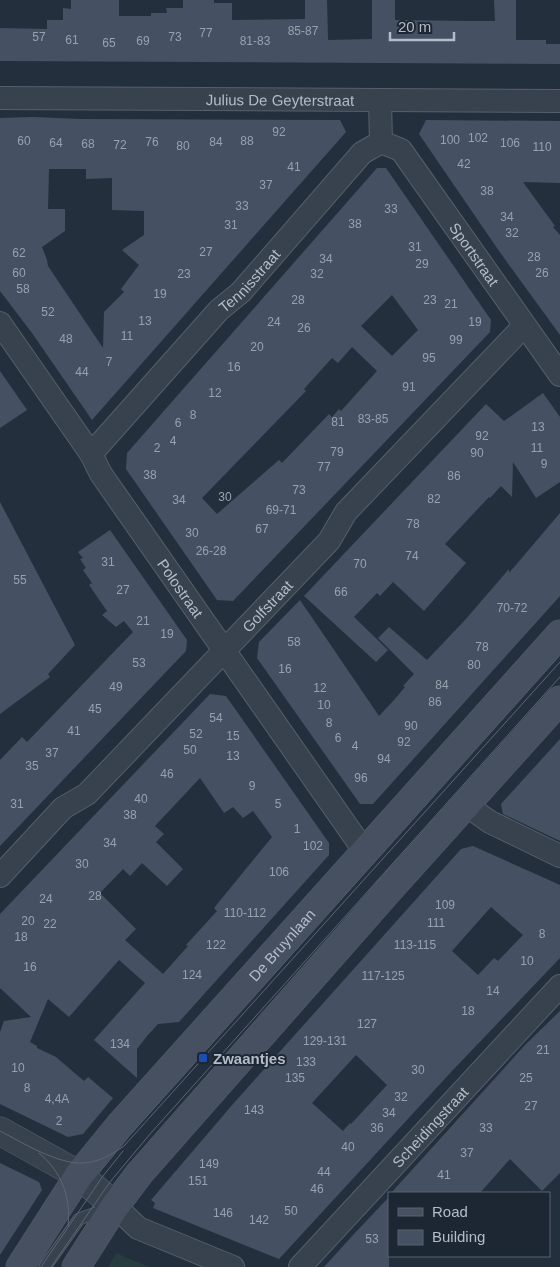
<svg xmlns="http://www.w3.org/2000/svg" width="560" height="1267" font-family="Helvetica,sans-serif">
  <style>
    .green { fill: #263c3f }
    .building { fill: #455162; fill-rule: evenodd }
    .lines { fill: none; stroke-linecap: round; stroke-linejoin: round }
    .service-casing { stroke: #565f6c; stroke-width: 13 }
    .minor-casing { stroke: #565f6c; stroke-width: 24 }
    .tertiary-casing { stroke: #565f6c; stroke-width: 29 }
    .secondary-casing { stroke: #565f6c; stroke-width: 29 }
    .service { stroke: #38414e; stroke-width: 11 }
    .minor { stroke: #38414e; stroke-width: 22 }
    .tertiary { stroke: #38414e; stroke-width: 28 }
    .secondary { stroke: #465061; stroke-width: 28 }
    .tram { stroke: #5a6575; stroke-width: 1 }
    .transit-dot { fill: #1a4fb4; stroke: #1d2633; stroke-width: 2 }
    .labels { text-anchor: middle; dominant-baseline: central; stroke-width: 4; stroke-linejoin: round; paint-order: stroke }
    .number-label { font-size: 12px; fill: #98a1af }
    .street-label { font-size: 15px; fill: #b4bcc9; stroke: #1d2633 }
    .poi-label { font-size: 15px; font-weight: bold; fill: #b4bcc9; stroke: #1d2633; text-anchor: start }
  </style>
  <rect width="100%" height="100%" fill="#242f3e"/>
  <path class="green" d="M 116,1253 L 149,1267 L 108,1267 Z"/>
  <path class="building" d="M 71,0 L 119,0 L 119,16 L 151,16 L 151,13 L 167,13 L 166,8 L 183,8 L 183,0 L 214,0 L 214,3 L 232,3 L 232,20 L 305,19 L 305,0 L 327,0 L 328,40 L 372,39 L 372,0 L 395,0 L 395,20 L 468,21 L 495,21 L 494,0 L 516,0 L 516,40 L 546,40 L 546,44 L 560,44 L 560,64 L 0,61 L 0,28 L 47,29 L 47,20 L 63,20 L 63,8 L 71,9 Z
    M 33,117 L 80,119 L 340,120 L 346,132 L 92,420 L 32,333 L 0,291 L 0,118 ZM 49,169 L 86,169 L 86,179 L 112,178 L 112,210 L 144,211 L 144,235 L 122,250 L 139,265 L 121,289 L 124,292 L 104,312 L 103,348 L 48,266 L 47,260 L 42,247 L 65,231 L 65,209 L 48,209 Z
    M 426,120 L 560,121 L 560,183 L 523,182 L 555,226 L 553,227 L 560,235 L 560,335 L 499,251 L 419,134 Z
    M 377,168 L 386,168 L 491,320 L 490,332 L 233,601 L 217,600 L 126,469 L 127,453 ZM 392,295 L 418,330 L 392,356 L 361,326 ZM 352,347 L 377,371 L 341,411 L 339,409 L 332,417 L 329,414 L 282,463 L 279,460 L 217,514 L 202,498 L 306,391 L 304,389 L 332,358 L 338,363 Z
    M 0,371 L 27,410 L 0,428 Z
    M 543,393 L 560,417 L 560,482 L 536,498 L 513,462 L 512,497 L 501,486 L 490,498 L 489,497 L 445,544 L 466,563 L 424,611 L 393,582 L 380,596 L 377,593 L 354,617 L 388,650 L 376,662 L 304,596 L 486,404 L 504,421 Z
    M 0,502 L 75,645 L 48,674 L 50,677 L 0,714 Z
    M 560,513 L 560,596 L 373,804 L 360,804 L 257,658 L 259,642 L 300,600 L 379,716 L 394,700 L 405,687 L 403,686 L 414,674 L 378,638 L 389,627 L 427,660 L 465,620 L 509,569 L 509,573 Z
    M 110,530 L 187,640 L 186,651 L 0,846 L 0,760 L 22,737 L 27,742 L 133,632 L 124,621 L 116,627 L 102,615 L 107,611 L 89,585 L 92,583 L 83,570 L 86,568 L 80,559 L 83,558 L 78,552 Z
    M 210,694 L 226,696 L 329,843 L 329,855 L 179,1022 L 158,1024 L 147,1036 L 137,1049 L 137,1078 L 94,1040 L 145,983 L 119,960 L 69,1017 L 48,999 L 30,1042 L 37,1046 L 37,1048 L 56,1057 L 84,1081 L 88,1077 L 113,1098 L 83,1134 L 68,1137 L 0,1104 L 0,1032 L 4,1021 L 31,1017 L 0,988 L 0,914 ZM 200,778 L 224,813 L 233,807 L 243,818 L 253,811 L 272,837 L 214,908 L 217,911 L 186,945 L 188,946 L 163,974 L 125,940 L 136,929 L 100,893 L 123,869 L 130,876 L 142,863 L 167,886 L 183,869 L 156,842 L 164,834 L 155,826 Z
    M 560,739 L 560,841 L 503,814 L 501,804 Z
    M 473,846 L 560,885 L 560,958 L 452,1071 L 279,1259 L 153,1208 L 155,1203 L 151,1200 L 233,1104 L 461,849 ZM 491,907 L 523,935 L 498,961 L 494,958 L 478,975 L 452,951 ZM 356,1055 L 387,1085 L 351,1124 L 350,1123 L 343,1131 L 312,1103 Z
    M 560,1011 L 560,1173 L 542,1191 L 510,1159 L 480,1193 L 391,1193 L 526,1044 Z
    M 0,1163 L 39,1182 L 42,1190 L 0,1255 Z
    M 389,1197 L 389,1267 L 324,1267 L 354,1234 Z"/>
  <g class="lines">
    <g class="service-casing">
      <path id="service" d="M 45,1267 L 79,1219 L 107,1209"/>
    </g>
    <g class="minor-casing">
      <g id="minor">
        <path id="s1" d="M 0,98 L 560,101"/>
        <path d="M 380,100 L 381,142"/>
        <path id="s2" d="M 381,142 L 401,150 L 560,375"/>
        <path id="s3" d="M 0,323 L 91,454 L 101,474 L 365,852"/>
        <path id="s4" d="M 91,454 L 219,310 L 241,292 L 362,153 L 381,142"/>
        <path d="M 466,805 L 490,822 L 560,856"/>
        <path id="s5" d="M 0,876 L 63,808 L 87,794 L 329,541 L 346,512 L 524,326"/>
        <path d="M 115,1206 L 138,1228 L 233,1267"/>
        <path id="s6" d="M 300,1267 L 560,986"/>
      </g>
    </g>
    <g class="tertiary-casing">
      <path id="tertiary" d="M 0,1131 L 79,1175 L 115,1206"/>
    </g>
    <g class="secondary-casing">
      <g id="secondary">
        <path id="s7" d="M 20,1267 L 79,1175 L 120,1125 L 560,634"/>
        <path d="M 76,1267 L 115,1206 L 139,1174 L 390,889 L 560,700"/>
      </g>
    </g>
    <use href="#service" class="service"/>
    <use href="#minor" class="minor"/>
    <use href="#tertiary" class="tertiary"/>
    <use href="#secondary" class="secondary"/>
    <path class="tram" d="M 0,1131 C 23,1143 59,1165 84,1163 C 99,1162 113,1154 124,1146 L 560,662
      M 39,1153 C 62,1172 71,1197 68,1226
      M 41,1267 L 103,1176 L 123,1151
      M 51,1267 L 110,1182 L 150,1134 L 560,677"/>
  </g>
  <rect class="transit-dot" x="198" y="1053" width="10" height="10" rx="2.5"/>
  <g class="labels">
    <g class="number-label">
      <text x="303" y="31">85-87</text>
      <text x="206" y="33">77</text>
      <text x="39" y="37">57</text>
      <text x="175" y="37">73</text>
      <text x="72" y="40">61</text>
      <text x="143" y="41">69</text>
      <text x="255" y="41">81-83</text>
      <text x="109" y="43">65</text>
      <text x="279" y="132">92</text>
      <text x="478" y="138">102</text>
      <text x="450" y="140">100</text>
      <text x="24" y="141">60</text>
      <text x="247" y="141">88</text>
      <text x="152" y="142">76</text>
      <text x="216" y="142">84</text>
      <text x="56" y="143">64</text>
      <text x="510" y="143">106</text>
      <text x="88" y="144">68</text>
      <text x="120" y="145">72</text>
      <text x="183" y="146">80</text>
      <text x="542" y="147">110</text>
      <text x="464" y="164">42</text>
      <text x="294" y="167">41</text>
      <text x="266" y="185">37</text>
      <text x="487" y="191">38</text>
      <text x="242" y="206">33</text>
      <text x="391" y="209">33</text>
      <text x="507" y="217">34</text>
      <text x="355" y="224">38</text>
      <text x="231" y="225">31</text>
      <text x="512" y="233">32</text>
      <text x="415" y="247">31</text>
      <text x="206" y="252">27</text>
      <text x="19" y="253">62</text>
      <text x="534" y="257">28</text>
      <text x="326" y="259">34</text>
      <text x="422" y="264">29</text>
      <text x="19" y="273">60</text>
      <text x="542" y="273">26</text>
      <text x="184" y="274">23</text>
      <text x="317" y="274">32</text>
      <text x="23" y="289">58</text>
      <text x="160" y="294">19</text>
      <text x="298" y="300">28</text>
      <text x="430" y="300">23</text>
      <text x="451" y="304">21</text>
      <text x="48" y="312">52</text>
      <text x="145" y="321">13</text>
      <text x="274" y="322">24</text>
      <text x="475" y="322">19</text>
      <text x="304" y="328">26</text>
      <text x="127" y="336">11</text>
      <text x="66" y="339">48</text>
      <text x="456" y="340">99</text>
      <text x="257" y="347">20</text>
      <text x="429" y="358">95</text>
      <text x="109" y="362">7</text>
      <text x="234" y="367">16</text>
      <text x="82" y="372">44</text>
      <text x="409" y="387">91</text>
      <text x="215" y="393">12</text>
      <text x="193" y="415">8</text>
      <text x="373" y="419">83-85</text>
      <text x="338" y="422">81</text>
      <text x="178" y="423">6</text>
      <text x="538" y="427">13</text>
      <text x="482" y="436">92</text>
      <text x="173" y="441">4</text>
      <text x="157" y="448">2</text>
      <text x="537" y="448">11</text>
      <text x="337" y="452">79</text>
      <text x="477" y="453">90</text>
      <text x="544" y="464">9</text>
      <text x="324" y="467">77</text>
      <text x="150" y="475">38</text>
      <text x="454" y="476">86</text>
      <text x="299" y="490">73</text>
      <text x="225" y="497">30</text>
      <text x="434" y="499">82</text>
      <text x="179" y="500">34</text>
      <text x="281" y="510">69-71</text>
      <text x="413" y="524">78</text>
      <text x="262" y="529">67</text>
      <text x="192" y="533">30</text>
      <text x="211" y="551">26-28</text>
      <text x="412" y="556">74</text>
      <text x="108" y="562">31</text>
      <text x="360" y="564">70</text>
      <text x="20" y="580">55</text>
      <text x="123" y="590">27</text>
      <text x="341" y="592">66</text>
      <text x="512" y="608">70-72</text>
      <text x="143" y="621">21</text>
      <text x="167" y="634">19</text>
      <text x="294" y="642">58</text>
      <text x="482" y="647">78</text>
      <text x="139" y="663">53</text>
      <text x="474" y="665">80</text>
      <text x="285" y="669">16</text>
      <text x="442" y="685">84</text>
      <text x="116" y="687">49</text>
      <text x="320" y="688">12</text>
      <text x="435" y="702">86</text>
      <text x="324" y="705">10</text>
      <text x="95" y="709">45</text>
      <text x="216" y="718">54</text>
      <text x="329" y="723">8</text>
      <text x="411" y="726">90</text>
      <text x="74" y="731">41</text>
      <text x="196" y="734">52</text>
      <text x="233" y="736">15</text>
      <text x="338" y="738">6</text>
      <text x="404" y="742">92</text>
      <text x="355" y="746">4</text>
      <text x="190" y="750">50</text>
      <text x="52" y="753">37</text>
      <text x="233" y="756">13</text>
      <text x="384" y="759">94</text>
      <text x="32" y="766">35</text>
      <text x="167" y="774">46</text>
      <text x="361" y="778">96</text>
      <text x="252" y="786">9</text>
      <text x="141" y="799">40</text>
      <text x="17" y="804">31</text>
      <text x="278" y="804">5</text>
      <text x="130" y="815">38</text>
      <text x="297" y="829">1</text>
      <text x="110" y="843">34</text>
      <text x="313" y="846">102</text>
      <text x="82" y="864">30</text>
      <text x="279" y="872">106</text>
      <text x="95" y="896">28</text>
      <text x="46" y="899">24</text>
      <text x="445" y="905">109</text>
      <text x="245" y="913">110-112</text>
      <text x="28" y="921">20</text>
      <text x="436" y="923">111</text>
      <text x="50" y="924">22</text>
      <text x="542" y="934">8</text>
      <text x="21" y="937">18</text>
      <text x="216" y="945">122</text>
      <text x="415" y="945">113-115</text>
      <text x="527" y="961">10</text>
      <text x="30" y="967">16</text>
      <text x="192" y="975">124</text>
      <text x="383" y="976">117-125</text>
      <text x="493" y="991">14</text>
      <text x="468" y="1011">18</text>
      <text x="367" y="1024">127</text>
      <text x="325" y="1041">129-131</text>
      <text x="120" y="1044">134</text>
      <text x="543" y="1050">21</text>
      <text x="306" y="1062">133</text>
      <text x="18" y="1068">10</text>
      <text x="418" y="1070">30</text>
      <text x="295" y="1078">135</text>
      <text x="526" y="1078">25</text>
      <text x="27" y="1088">8</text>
      <text x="401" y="1097">32</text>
      <text x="57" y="1099">4,4A</text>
      <text x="531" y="1106">27</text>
      <text x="254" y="1110">143</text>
      <text x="389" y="1113">34</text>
      <text x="59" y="1121">2</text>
      <text x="377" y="1128">36</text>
      <text x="486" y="1128">33</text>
      <text x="348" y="1147">40</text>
      <text x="467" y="1153">37</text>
      <text x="209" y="1164">149</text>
      <text x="324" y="1172">44</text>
      <text x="444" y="1175">41</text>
      <text x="198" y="1181">151</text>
      <text x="317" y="1189">46</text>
      <text x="291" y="1211">50</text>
      <text x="223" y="1213">146</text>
      <text x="259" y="1220">142</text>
      <text x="372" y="1239">53</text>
    </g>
    <g class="street-label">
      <text stroke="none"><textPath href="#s1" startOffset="280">Julius De Geyterstraat</textPath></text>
      <text stroke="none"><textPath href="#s2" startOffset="149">Sportstraat</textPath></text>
      <text stroke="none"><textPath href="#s4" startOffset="235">Tennisstraat</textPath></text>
      <text stroke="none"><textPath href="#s3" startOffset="321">Polostraat</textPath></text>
      <text stroke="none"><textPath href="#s5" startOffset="381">Golfstraat</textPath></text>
      <text stroke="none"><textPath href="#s7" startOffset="416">De Bruynlaan</textPath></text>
      <text stroke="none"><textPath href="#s6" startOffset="191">Scheidingstraat</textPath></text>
    </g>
    <g class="poi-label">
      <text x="213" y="1058">Zwaantjes</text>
    </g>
  </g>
  <rect x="388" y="1192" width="162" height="65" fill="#1d2633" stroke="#59626f"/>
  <rect x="398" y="1208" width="25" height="8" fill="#465061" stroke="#59626f"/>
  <text x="432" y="1217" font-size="15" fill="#b4bcc9">Road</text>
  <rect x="398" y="1230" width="25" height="15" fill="#455162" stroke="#59626f"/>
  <text x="432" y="1242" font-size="15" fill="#b4bcc9">Building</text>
  <path d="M390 32v8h64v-8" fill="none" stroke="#b4bcc9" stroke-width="2.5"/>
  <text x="398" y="32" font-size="15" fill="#b4bcc9" stroke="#1d2633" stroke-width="4" paint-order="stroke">20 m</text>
</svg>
